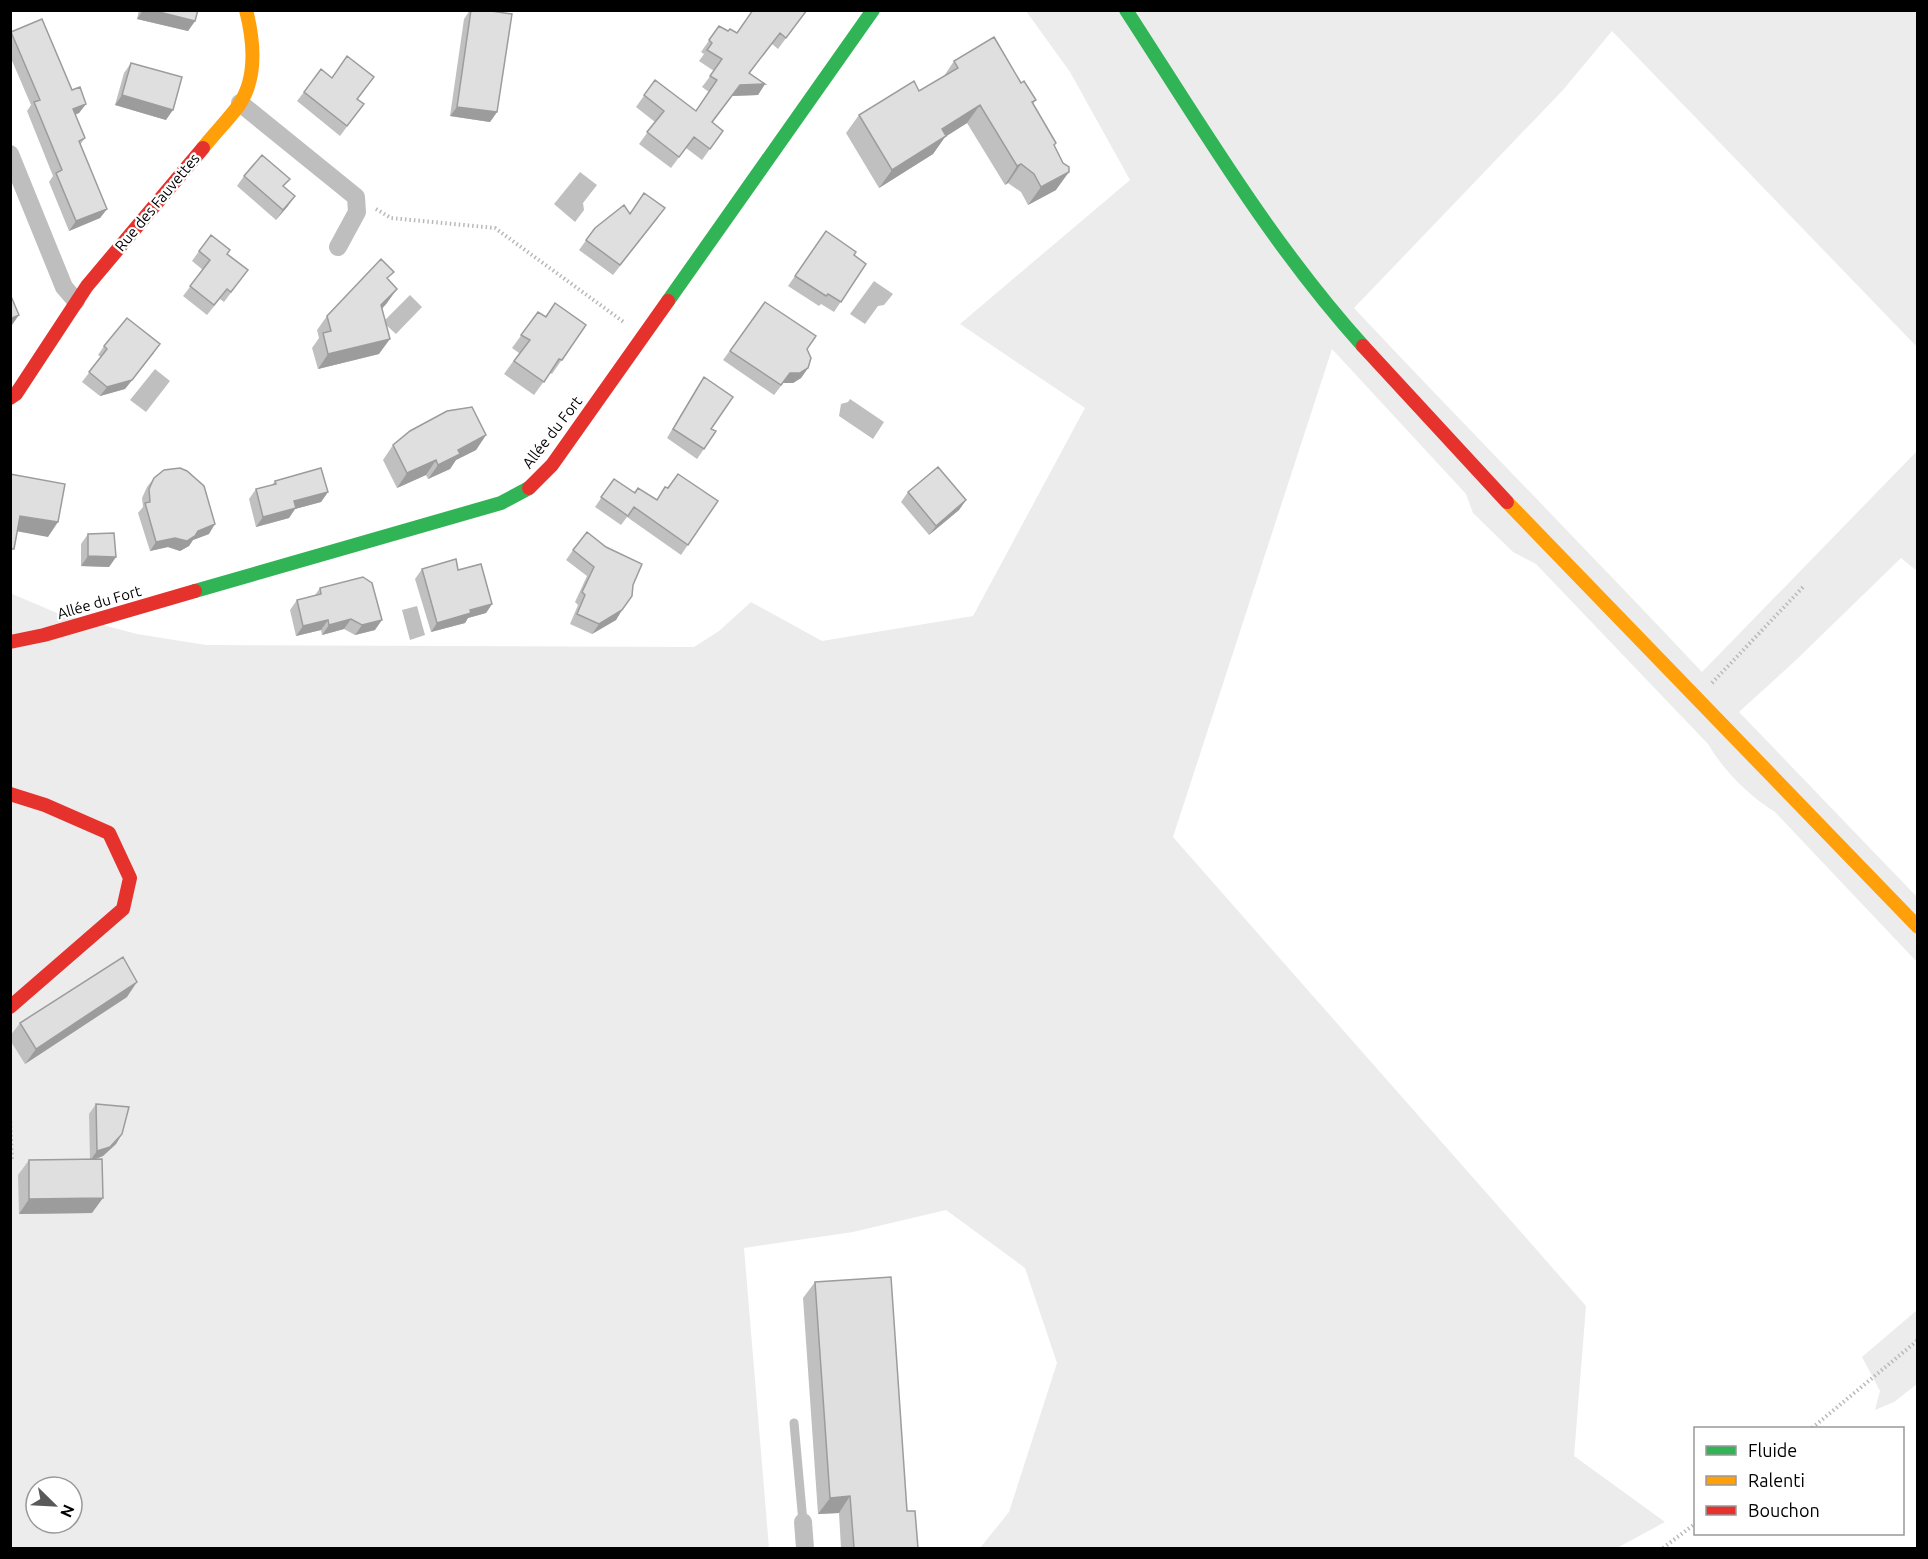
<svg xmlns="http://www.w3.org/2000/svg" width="1928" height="1559" font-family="Ubuntu,sans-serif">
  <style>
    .green { fill: #ececec; fill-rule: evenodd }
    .water { fill: #bfbfbf }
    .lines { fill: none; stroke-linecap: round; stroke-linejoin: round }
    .path { stroke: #b9b9b9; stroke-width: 4; stroke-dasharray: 1.5 3; stroke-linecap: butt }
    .lane { stroke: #bebebe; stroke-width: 9 }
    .street { stroke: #bebebe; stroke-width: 18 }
    .fast { stroke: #30b455; stroke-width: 14 }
    .slow { stroke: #ff9f0a; stroke-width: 14 }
    .jam { stroke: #e5322d; stroke-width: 14 }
    .wall { fill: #c0c0c0 }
    .shaded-wall { fill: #9c9c9c }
    .building { fill: #dfdfdf; stroke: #9c9c9c; stroke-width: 1.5 }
    .labels { text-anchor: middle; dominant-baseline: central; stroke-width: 4.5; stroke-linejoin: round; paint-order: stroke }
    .street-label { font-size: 15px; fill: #000; stroke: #fff }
  </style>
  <rect width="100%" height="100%" fill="#fff"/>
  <path class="green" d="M 1026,11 L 1917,11 L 1917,347 L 1612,31 L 1563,90 L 1354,308 C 1469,430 1587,550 1702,672 L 1917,451 L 1917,571 L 1901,558 L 1795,661 L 1739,712 L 1917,897 L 1917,962 L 1775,812 C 1749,796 1724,771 1708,744 L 1536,564 L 1513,552 L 1473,513 L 1466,494 L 1332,349 L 1173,837 L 1586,1306 L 1574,1456 L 1665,1522 L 1617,1548 L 980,1548 L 1009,1512 L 1057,1363 L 1025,1268 L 946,1210 L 853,1232 L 744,1248 L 769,1548 L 11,1548 L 10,593 L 57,613 L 137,634 L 206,645 L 694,647 L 719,631 L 751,602 L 822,641 L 973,616 L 1085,408 L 960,324 L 1130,180 L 1070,72 ZM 36,1487 L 72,1487 L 72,1523 L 36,1523 Z
    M 1917,1310 L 1917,1384 L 1894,1402 L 1875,1410 L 1880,1391 L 1862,1357 Z"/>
  <path class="water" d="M 580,172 L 597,185 L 583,203 L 584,210 L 575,222 L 554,204 Z
    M 874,281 L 893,294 L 884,305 L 878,306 L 865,324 L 850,314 Z
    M 410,295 L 422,307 L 396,334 L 383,322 Z
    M 155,369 L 170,381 L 146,412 L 130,400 Z
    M 850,399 L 884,422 L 873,439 L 839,416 L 841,404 L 848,402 Z
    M 417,606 L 425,635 L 410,640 L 402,610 Z"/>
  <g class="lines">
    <path class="path" d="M 376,209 L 391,218 L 495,228 L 625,323
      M 1712,683 L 1804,586
      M 10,1117 L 12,1159
      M 1812,1428 L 1918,1340
      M 1663,1548 L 1696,1523"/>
    <path class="lane" d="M 794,1423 L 803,1522"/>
    <path class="street" d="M 240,103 L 356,197 L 357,212 L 338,247
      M 10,154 L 64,287 L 76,301
      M 803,1522 L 805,1548"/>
    <path class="fast" d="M 1126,10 C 1200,124 1271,244 1363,346
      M 668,301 L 873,10
      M 195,591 L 501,503 L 529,488"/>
    <path class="slow" d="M 203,148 C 215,133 228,120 239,105 C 258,77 254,41 246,10
      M 1507,502 L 1918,927"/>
    <path class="jam" d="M 1363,346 L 1507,502
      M 10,398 L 16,394 L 87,286 L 203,148
      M 529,488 L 552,465 L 668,301
      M 10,642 L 44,635 L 195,591
      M 10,794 L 45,805 L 109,833 L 130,878 L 123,909 L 10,1007"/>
  </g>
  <path class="wall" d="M 139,10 L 198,10 L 195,21 L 188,31 L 137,19 Z
    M 470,10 L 484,10 L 497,112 L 490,122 L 450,116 L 464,19 Z
    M 753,10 L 807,10 L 778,49 L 772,44 L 750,73 L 765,84 L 758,95 L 732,96 L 712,123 L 723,131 L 702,160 L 686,148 L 671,168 L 639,144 L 655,122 L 636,107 L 655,80 L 696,111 L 709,92 L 702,87 L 714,71 L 699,61 L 704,54 L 701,52 L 719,26 L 728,31 L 737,33 Z
    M 10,32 L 86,104 L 79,113 L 75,115 L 85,138 L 80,145 L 107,209 L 100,218 L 69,231 L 49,182 L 53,176 L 27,111 L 31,105 L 10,56 Z
    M 954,61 L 1021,83 L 1036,100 L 1033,104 L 1056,143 L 1054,146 L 1056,190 L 1028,205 L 1021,192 L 1008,183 L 1005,185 L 967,123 L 945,137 L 933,154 L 879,188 L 846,133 L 859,115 L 919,91 L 944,76 Z
    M 131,63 L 166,120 L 115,105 L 124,73 Z
    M 374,77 L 358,99 L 364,104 L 340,136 L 297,101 L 304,92 L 332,78 Z
    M 244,176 L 284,187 L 288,206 L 276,220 L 237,186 Z
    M 630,214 L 658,218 L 613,275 L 579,250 L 595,228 Z
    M 826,231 L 854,255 L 866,264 L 834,312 L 821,304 L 819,306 L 788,286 Z
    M 199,251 L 227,255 L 248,270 L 224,302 L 220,299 L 207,315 L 183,296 L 203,270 L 192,261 Z
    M 388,279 L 387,303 L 382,309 L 379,354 L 318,369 L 312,348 L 319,338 L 317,330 L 327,316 Z
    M 765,302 L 807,349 L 808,368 L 801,378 L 793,383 L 783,383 L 774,395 L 723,360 Z
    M 555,303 L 586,325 L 552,374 L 550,373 L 534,395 L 504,374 L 519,353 L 512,348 L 538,312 L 545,317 Z
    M 104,346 L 154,353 L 125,389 L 100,396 L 82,382 L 101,357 L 98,355 Z
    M 704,377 L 711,429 L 704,449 L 697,459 L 667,438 L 697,387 Z
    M 486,435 L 476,450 L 456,460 L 450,469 L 428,479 L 426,475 L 397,488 L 383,460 L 393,445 Z
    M 154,478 L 209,534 L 193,540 L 189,546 L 180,551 L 168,547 L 150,551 L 138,513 L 143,507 L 142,498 L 147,487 Z
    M 614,479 L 634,492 L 638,488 L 657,500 L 665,487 L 718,501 L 681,555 L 627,517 L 621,525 L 595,507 Z
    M 275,481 L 328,492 L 321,502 L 295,509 L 289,518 L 256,527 L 249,499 L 256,489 L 272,485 Z
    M 908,492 L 966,500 L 959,510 L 929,535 L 901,502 Z
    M 88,534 L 116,557 L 109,567 L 81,566 L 81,544 Z
    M 573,550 L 633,585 L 622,610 L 616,620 L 592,634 L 570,624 L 578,605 L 575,602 L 587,576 L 566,560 Z
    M 422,569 L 458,570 L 492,604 L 486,613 L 468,618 L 465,623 L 431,632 L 415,579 Z
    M 320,588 L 375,630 L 355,635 L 344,629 L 322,635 L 321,630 L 296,636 L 290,610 L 297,600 L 315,595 Z
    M 127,997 L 25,1064 L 10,1040 L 10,1036 L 20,1023 Z
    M 96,1104 L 122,1134 L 116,1144 L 103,1156 L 93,1160 L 92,1213 L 19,1214 L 18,1175 L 29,1160 L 90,1160 L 89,1114 Z
    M 815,1282 L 907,1511 L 918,1548 L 841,1548 L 839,1513 L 818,1514 L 803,1298 Z"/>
  <path class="shaded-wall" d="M 143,10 L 151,10 L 195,21 L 188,31 L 137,19 Z
    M 765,84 L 758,95 L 732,96 L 704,134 L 740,85 Z
    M 122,95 L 173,110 L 166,120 L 115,105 Z
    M 86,104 L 79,113 L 66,118 L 73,109 Z
    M 980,105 L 967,123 L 945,137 L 933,154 L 879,188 L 892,170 L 942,129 Z
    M 457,107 L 497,112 L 490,122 L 450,116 Z
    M 1021,164 L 1008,183 L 1005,185 L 1017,166 Z
    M 1069,172 L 1056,190 L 1028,205 L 1041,187 Z
    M 295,196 L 288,206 L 276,220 L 283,210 Z
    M 107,209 L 100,218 L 69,231 L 76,221 Z
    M 397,289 L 387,303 L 371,320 L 381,305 Z
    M 19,315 L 12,325 L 10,326 L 10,319 Z
    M 390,339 L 379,354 L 318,369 L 328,354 Z
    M 160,344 L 125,389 L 100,396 L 107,387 Z
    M 808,368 L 801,378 L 793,383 L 783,383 L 774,395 L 790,373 Z
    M 486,435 L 476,450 L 456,460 L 450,469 L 428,479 L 438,465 L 458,450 Z
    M 436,460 L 426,475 L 397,488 L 407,473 Z
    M 328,492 L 321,502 L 295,509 L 289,518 L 256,527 L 263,517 L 294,501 Z
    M 966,500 L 959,510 L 929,535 L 936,526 Z
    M 20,516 L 58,522 L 48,537 L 10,530 Z
    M 215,524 L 209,534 L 193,540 L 189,546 L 180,551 L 168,547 L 150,551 L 156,542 L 198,531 Z
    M 88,556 L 116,557 L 109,567 L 81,566 Z
    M 492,604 L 486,613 L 468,618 L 465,623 L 431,632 L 437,623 L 470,610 Z
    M 622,610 L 616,620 L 592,634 L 599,624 Z
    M 351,619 L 344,629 L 322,635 L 329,625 Z
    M 328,620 L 321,630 L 296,636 L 303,626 Z
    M 382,620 L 375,630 L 355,635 L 362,625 Z
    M 137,982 L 127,997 L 25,1064 L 36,1049 Z
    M 122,1134 L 116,1144 L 103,1156 L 90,1161 L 97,1151 Z
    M 103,1198 L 92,1213 L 19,1214 L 29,1199 Z
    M 850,1496 L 839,1513 L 818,1514 L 830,1498 Z"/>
  <path class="building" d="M 151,10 L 198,10 L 195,21 Z
    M 471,10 L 484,10 L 512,14 L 497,112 L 457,107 Z
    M 753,10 L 807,10 L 786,38 L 780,33 L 749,73 L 765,84 L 740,85 L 712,122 L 723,131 L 710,149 L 694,137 L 679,157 L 647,132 L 664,111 L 644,95 L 655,80 L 696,111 L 717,80 L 710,76 L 722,59 L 707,50 L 712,43 L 709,40 L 719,26 L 728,31 L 730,29 L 737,33 Z
    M 42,19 L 72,90 L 80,87 L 86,104 L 73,109 L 85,138 L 79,141 L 107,209 L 76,221 L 56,173 L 62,170 L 34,102 L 40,100 L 11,32 Z
    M 994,37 L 1021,83 L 1024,81 L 1036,100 L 1032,102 L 1056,143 L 1054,145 L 1063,163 L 1069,167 L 1069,172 L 1041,187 L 1034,174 L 1021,164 L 1017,166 L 980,105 L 942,129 L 946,136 L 892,170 L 859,115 L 914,81 L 919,91 L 958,68 L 954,61 Z
    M 347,56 L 374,77 L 357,99 L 364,104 L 347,126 L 304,92 L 321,69 L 332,78 Z
    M 131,63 L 182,77 L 173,110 L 122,95 Z
    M 262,155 L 290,179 L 283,186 L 295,196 L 283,210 L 244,176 Z
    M 644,193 L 665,208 L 620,265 L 586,240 L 595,228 L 624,205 L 630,214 Z
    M 826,231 L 856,252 L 854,255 L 866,264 L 841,302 L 828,294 L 826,296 L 795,276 Z
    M 211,235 L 230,250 L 227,254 L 248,270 L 231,292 L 227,289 L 214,305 L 190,286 L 210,260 L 199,251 Z
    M 381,259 L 394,272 L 387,278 L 397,289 L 381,305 L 390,339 L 328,354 L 323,333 L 331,331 L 327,316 Z
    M 10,294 L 19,315 L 10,319 Z
    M 765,302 L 816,336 L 807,349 L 811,358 L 808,368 L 800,373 L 790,373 L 781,385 L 730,351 Z
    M 555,303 L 586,325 L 562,360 L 559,359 L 544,382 L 514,361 L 530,340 L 521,335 L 538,312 L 546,317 Z
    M 127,318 L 160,344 L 132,380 L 107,387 L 89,372 L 107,349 L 104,346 Z
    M 704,377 L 733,397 L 711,429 L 716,431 L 704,449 L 673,429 Z
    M 472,407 L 486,435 L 458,450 L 460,454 L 438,465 L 436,460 L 407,473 L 393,445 L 410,431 L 447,411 Z
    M 938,467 L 966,500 L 936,526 L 908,492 Z
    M 180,468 L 187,471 L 204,486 L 215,524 L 198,531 L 195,536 L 187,541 L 175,538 L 156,542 L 145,503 L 150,502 L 149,489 L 154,478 L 164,470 Z
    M 321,468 L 328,492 L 294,501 L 296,508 L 263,517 L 256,489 L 276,484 L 275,481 Z
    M 10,474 L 65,484 L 58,522 L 20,516 L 14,549 L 10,549 Z
    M 678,474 L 718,501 L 688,545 L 634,507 L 628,516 L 601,497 L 614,479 L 635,493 L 638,488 L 657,500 L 665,487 L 668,488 Z
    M 587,532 L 606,547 L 642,564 L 633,585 L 632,596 L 622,610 L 599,624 L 577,614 L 585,595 L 582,592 L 594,567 L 573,550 Z
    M 114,533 L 116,557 L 88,556 L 88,534 Z
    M 456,559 L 458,570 L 481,564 L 492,604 L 470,610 L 471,613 L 437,623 L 422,569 Z
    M 363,577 L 372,583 L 382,620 L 362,625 L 351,619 L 329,625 L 328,620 L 303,626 L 297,600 L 321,594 L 320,588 Z
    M 123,957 L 137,982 L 36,1049 L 20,1023 Z
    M 96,1104 L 129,1107 L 122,1134 L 110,1147 L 97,1151 Z
    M 102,1159 L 103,1198 L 29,1199 L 29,1160 Z
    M 891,1277 L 907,1511 L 915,1511 L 918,1548 L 854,1548 L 850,1496 L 830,1498 L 815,1282 Z"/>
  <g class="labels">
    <g class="street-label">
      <text transform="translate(157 202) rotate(-50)">Rue des Fauvettes</text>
      <text transform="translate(552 432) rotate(-52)">Allée du Fort</text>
      <text transform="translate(99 602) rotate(-16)">Allée du Fort</text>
    </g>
  </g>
  <rect width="1928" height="1559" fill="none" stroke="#000000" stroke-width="24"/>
  <rect x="1694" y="1427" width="210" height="108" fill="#ffffff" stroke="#999999" stroke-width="1.5"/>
  <rect x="1706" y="1446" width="30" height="9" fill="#30b455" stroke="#999999" stroke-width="1.5"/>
  <text x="1748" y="1457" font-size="18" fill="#000000">Fluide</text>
  <rect x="1706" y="1476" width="30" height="9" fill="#ff9f0a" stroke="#999999" stroke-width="1.5"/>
  <text x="1748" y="1487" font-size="18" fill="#000000">Ralenti</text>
  <rect x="1706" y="1506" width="30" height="9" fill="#e5322d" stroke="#999999" stroke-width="1.5"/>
  <text x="1748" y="1517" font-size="18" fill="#000000">Bouchon</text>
  <g transform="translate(54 1505) rotate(114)"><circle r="28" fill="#ffffff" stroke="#999999" stroke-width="1.5"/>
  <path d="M0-4.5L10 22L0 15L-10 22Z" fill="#595959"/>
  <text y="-9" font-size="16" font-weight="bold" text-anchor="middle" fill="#000000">N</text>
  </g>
</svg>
